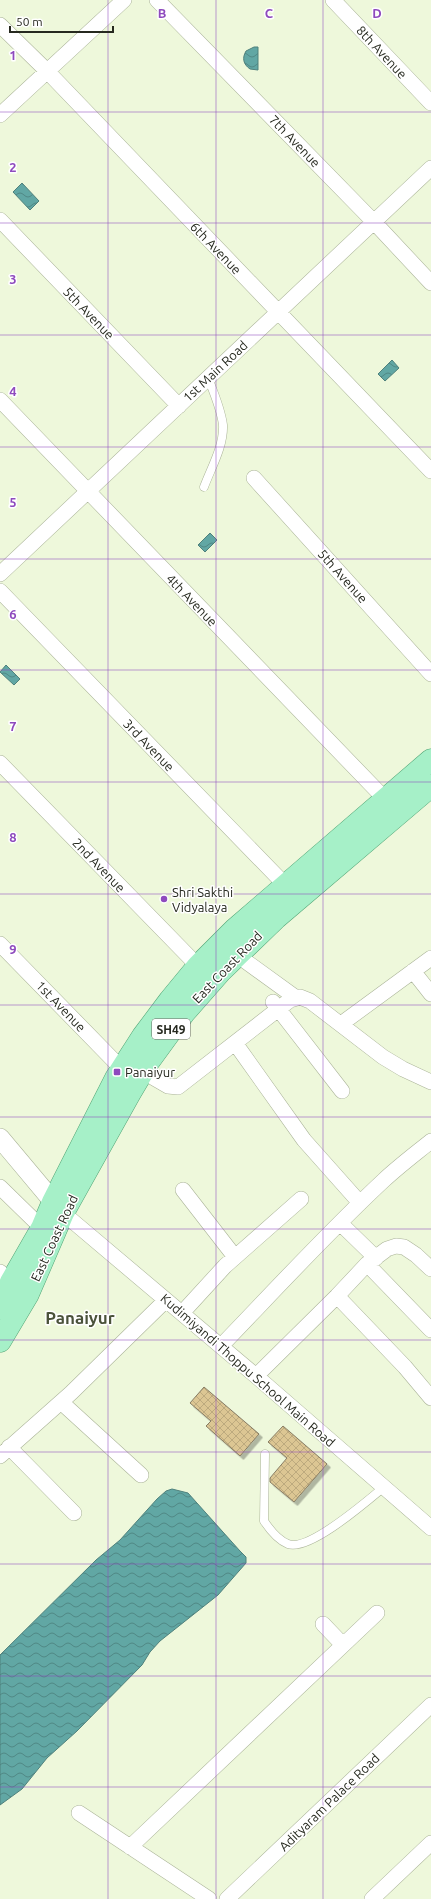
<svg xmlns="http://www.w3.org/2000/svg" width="431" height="1899" font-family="Ubuntu,sans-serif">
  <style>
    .water { fill: url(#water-waves); stroke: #4f817c }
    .building { fill: url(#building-cross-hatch); stroke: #887d64; filter: url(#shadow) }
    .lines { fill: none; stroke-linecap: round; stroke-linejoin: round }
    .service-casing { stroke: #aab398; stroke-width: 9 }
    .minor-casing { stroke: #aab398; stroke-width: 16 }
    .tertiary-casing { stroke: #aab398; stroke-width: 20 }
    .primary-casing { stroke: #52a475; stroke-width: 23 }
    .service { stroke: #fff; stroke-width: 8 }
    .minor { stroke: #fff; stroke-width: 15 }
    .tertiary { stroke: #fff; stroke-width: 19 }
    .primary { stroke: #a6f0c8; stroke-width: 22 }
    .grid { fill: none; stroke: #8e4abe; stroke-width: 1; stroke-opacity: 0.55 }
    .poi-dot { fill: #8e4abe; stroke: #fff; stroke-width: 1.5 }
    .labels { text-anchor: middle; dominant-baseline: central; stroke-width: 3; stroke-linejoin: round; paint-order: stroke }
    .shield { fill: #fff; stroke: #676962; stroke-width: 1 }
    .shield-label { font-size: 12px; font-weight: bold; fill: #26291f }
    .street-label { font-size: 13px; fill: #26291f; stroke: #fff }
    .poi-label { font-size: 13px; fill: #26291f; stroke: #fff; text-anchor: start }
    .district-label { font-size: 17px; font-weight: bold; fill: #4a523a; stroke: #fff }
    .grid-label { font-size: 13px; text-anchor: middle; font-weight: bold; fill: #8e4abe; stroke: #fff; stroke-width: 3; stroke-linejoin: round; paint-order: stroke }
  </style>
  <defs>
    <pattern id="water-waves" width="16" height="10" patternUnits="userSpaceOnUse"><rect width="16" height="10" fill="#61a7a4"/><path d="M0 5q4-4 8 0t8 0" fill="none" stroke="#508885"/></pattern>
    <pattern id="building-cross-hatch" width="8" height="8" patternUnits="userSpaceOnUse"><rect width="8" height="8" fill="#dcc693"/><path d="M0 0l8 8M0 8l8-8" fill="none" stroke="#bdaa7e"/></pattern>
    <filter id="shadow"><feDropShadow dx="3.5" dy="3.5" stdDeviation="0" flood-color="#0004"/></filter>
  </defs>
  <rect width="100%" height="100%" fill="#eef8db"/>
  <path class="water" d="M 254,47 L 258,47 L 258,70 L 250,69 C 243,64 242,58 246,51 Z
    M 22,183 L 39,201 L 30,210 L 13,192 Z
    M 392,360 L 399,368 L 385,381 L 378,374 Z
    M 210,533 L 217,540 L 205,552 L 198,545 Z
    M 6,665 L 20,679 L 14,685 L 0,672 Z
    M 172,1489 L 188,1493 L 240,1551 L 246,1557 L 246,1563 L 218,1595 L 160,1641 L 150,1652 L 142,1665 L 77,1731 L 47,1758 L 22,1789 L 0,1805 L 0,1655 L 96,1560 L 120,1540 L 157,1499 L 166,1491 Z"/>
  <path class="building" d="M 204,1387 L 259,1434 L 240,1456 L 206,1426 L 211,1421 L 190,1403 Z
    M 283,1426 L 327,1464 L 294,1502 L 270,1482 L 270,1478 L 287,1458 L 268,1442 Z"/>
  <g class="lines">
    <g class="service-casing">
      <path id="service" d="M 204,487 C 211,468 224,446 223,425 C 221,409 214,393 208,378
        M 265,1454 L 264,1521 C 270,1530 278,1540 288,1544 C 309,1552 367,1501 384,1487"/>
    </g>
    <g class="minor-casing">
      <path id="minor" d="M 157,0 L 374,222 L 431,283
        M 333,0 L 431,103
        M 0,25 L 47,71 L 431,471
        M 0,115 L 124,0
        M 0,220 L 179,406
        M 0,400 L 385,799
        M 254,478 L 431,674
        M 0,574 L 431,168
        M 0,591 L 292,892
        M 0,763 L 198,966
        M 0,944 L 122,1069
        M 237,955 L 295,997
        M 413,971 L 431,994
        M 273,1002 L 342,1091
        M 341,1024 L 431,958
        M 235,1043 L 304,1140 L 360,1203
        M 142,1071 L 168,1086 L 178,1087 L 290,1000 L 300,997 L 310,1001 L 383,1057 L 403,1069 L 431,1082
        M 0,1187 L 42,1228
        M 183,1190 L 235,1257
        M 63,1213 L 256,1376 L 431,1528
        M 340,1223 L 376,1258
        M 367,1264 L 431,1330
        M 0,1272 L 11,1282
        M 337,1296 L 405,1367 L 431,1398
        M 182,1313 L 225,1266 L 301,1199
        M 221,1346 C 275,1290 327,1233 384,1180 C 399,1166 415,1154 431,1141
        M 256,1376 L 337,1296 L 367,1264 L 387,1249 L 396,1246 L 404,1247 L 416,1255 L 431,1269
        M 61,1402 L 141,1475
        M 9,1447 L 74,1513
        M 0,1456 L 71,1393 L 166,1300
        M 323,1624 L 343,1645
        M 79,1813 L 209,1899
        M 130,1847 L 377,1613
        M 227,1899 L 431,1705
        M 372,1899 L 431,1843"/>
    </g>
    <g class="tertiary-casing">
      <path id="tertiary" d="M 0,1138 L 62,1212"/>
    </g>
    <g class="primary-casing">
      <path id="primary" d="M 0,1308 L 11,1282 L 42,1228 L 53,1202 L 116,1078 L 143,1036 L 170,1000 L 198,966 L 235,929 L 431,760
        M 0,1341 L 28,1294 L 63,1213 L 130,1093 L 149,1061 L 184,1013 L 221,971 L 276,918 L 431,786"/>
    </g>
    <use href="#service" class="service"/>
    <use href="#minor" class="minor"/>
    <use href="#tertiary" class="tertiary"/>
    <use href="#primary" class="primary"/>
  </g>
  <path class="grid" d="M 108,0 L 108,1899M 216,0 L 216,1899M 323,0 L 323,1899M 0,112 L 431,112M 0,223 L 431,223M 0,335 L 431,335M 0,447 L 431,447M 0,559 L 431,559M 0,670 L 431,670M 0,782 L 431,782M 0,894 L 431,894M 0,1005 L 431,1005M 0,1117 L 431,1117M 0,1229 L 431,1229M 0,1340 L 431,1340M 0,1452 L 431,1452M 0,1564 L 431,1564M 0,1676 L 431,1676M 0,1787 L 431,1787"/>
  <g class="poi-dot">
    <circle cx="164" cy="899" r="4"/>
    <rect x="113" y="1068" width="8" height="8" rx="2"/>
  </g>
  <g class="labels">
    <rect class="shield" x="152" y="1019" width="38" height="20" rx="3"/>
    <g class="shield-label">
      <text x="171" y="1029">SH49</text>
    </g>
    <g class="street-label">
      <text transform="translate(382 52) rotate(47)">8th Avenue</text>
      <text transform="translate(295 141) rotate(46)">7th Avenue</text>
      <text transform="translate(216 248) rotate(46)">6th Avenue</text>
      <text transform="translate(89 313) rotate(46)">5th Avenue</text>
      <text transform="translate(215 371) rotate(-43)">1st Main Road</text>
      <text transform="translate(343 576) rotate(48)">5th Avenue</text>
      <text transform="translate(192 600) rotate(46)">4th Avenue</text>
      <text transform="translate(149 745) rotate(46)">3rd Avenue</text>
      <text transform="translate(99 865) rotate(46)">2nd Avenue</text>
      <text transform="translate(227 967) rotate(-46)">East Coast Road</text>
      <text transform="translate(61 1006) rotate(46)">1st Avenue</text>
      <text transform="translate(54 1238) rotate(-65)">East Coast Road</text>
      <text transform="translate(248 1370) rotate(41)">Kudimiyandi Thoppu School Main Road</text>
      <text transform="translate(329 1802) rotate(-44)">Adityaram Palace Road</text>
    </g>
    <g class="poi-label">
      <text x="172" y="892">Shri Sakthi<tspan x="172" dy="15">Vidyalaya</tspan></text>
      <text x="125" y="1072">Panaiyur</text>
    </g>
    <g class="district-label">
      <text x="80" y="1317">Panaiyur</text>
    </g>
  </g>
  <g class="grid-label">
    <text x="162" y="18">B</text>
    <text x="269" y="18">C</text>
    <text x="377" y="18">D</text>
    <text x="13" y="60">1</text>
    <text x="13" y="172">2</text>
    <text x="13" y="284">3</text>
    <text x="13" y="396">4</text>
    <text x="13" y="507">5</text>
    <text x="13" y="619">6</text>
    <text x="13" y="731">7</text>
    <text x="13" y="842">8</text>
    <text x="13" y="954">9</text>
  </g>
  <path d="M10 26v6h103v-6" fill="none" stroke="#26291f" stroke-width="2"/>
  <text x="16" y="26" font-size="12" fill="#26291f" stroke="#ffffff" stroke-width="3" paint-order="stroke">50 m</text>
</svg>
